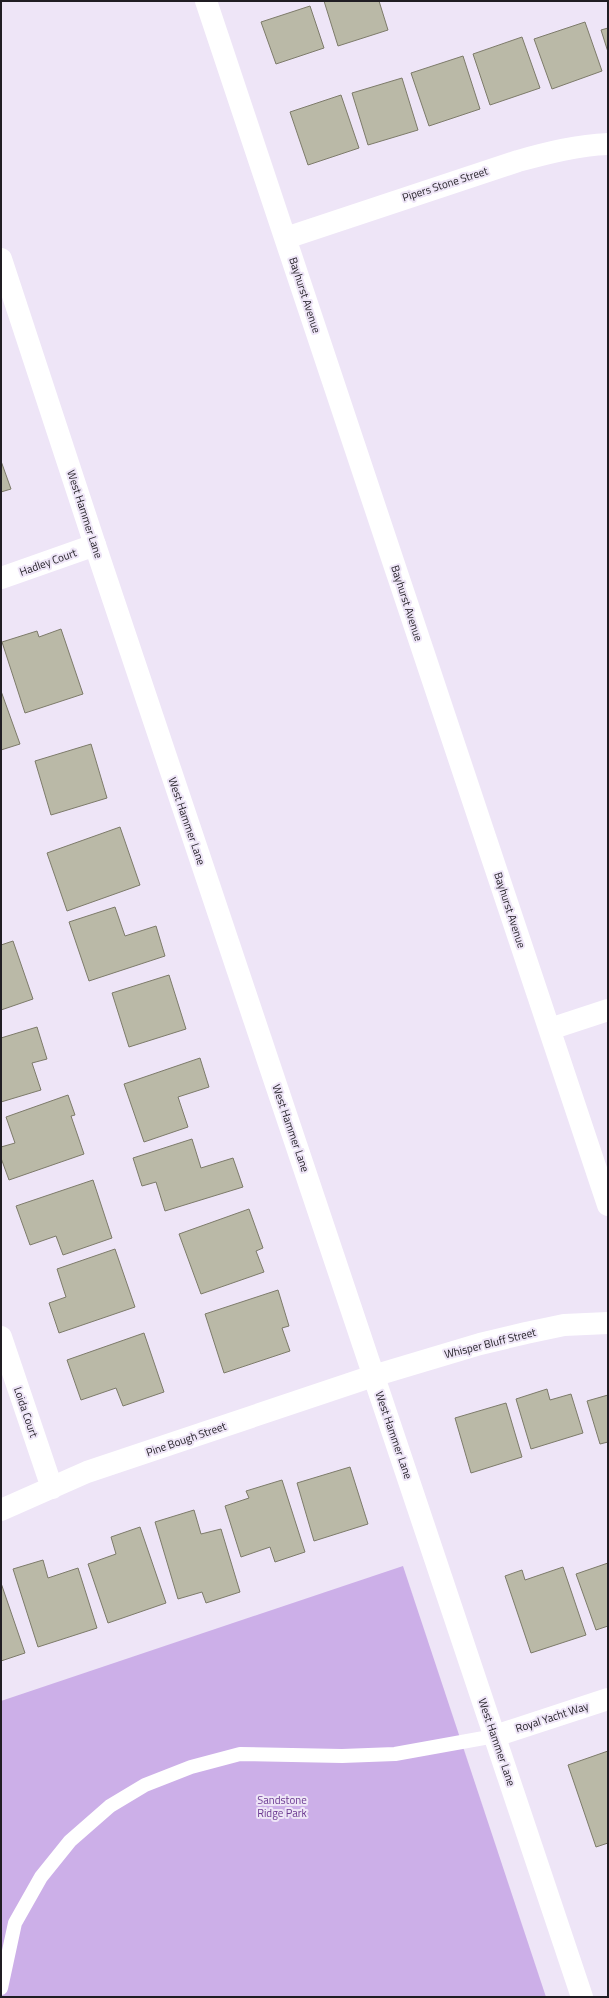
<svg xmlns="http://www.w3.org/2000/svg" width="609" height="1998" font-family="'Titillium Web',sans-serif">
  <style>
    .green { fill: #ccafe8 }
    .building { fill: #bab9a7; stroke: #7d7b6a }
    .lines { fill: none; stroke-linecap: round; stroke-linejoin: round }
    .service { stroke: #fff; stroke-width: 14 }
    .minor { stroke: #fff; stroke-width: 22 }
    .tertiary { stroke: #fff; stroke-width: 22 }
    .labels { text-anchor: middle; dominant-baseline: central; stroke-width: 4; stroke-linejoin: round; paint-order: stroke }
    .street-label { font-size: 11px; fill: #201d23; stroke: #eee5f7 }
    .park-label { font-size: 11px; fill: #6a3890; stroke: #eee5f7 }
  </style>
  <rect width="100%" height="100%" fill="#eee5f7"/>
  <path class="green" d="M 403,1566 L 546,1997 L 1,1997 L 1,1701 Z"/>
  <path class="building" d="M 324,1 L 379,1 L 388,30 L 338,46 Z
    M 310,6 L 324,48 L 276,64 L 261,22 Z
    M 585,22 L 602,71 L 552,89 L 534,39 Z
    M 608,28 L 608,52 L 601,30 Z
    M 522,37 L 540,88 L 490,105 L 473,54 Z
    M 463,56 L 480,109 L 429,126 L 411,73 Z
    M 402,78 L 418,130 L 368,145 L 352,93 Z
    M 341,95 L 359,148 L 308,165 L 290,112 Z
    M 1,461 L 11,489 L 1,492 Z
    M 61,629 L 83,694 L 25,713 L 2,642 L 37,631 L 39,637 Z
    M 1,691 L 20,744 L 1,750 Z
    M 91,744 L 107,798 L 51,815 L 35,761 Z
    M 120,827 L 140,885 L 67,911 L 47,853 Z
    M 115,907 L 125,936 L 156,926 L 165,956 L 89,981 L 69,922 Z
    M 13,941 L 33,999 L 1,1010 L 1,945 Z
    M 169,975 L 186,1029 L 129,1047 L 112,993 Z
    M 37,1027 L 47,1059 L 32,1063 L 41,1090 L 1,1102 L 1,1038 Z
    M 200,1058 L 209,1087 L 178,1097 L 188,1127 L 144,1142 L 124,1084 Z
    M 68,1095 L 75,1115 L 71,1116 L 84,1154 L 9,1180 L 1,1158 L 1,1147 L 15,1143 L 6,1117 Z
    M 192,1139 L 201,1168 L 233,1158 L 243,1187 L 165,1211 L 156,1182 L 142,1186 L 133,1158 Z
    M 93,1180 L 112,1238 L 63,1255 L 56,1236 L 30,1245 L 16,1206 Z
    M 249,1209 L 263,1248 L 256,1251 L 264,1272 L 201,1294 L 179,1234 Z
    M 115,1249 L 135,1307 L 59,1333 L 49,1303 L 66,1297 L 57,1269 Z
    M 278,1290 L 289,1326 L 282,1328 L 290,1351 L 224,1373 L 205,1314 Z
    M 144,1333 L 164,1392 L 123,1406 L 116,1388 L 81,1400 L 67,1360 Z
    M 547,1389 L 550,1400 L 571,1394 L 583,1433 L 531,1449 L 516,1399 Z
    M 608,1395 L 608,1442 L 600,1444 L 587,1401 Z
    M 506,1403 L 522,1457 L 471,1473 L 455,1418 Z
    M 350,1467 L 368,1524 L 314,1541 L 297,1483 Z
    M 282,1480 L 305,1552 L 275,1562 L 270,1547 L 241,1557 L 225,1506 L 249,1498 L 246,1491 Z
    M 194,1510 L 201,1534 L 221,1529 L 240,1592 L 206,1603 L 202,1592 L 178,1599 L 155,1522 Z
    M 140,1527 L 166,1603 L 108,1623 L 88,1564 L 116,1554 L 111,1537 Z
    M 43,1560 L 48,1578 L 78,1568 L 97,1628 L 38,1647 L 13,1569 Z
    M 608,1563 L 608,1626 L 596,1630 L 576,1574 Z
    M 563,1567 L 586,1635 L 531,1653 L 505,1576 L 522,1570 L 525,1580 Z
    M 1,1583 L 25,1653 L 1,1661 Z
    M 608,1751 L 608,1843 L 596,1847 L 568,1765 Z"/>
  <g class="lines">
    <path class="service" d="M 1,1988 L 15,1923 L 41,1877 L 70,1841 L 110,1806 L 145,1785 L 191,1767 L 240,1754 L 342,1756 L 395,1754 L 495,1736"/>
    <path class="minor" d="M 206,1 L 608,1205
      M 286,238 L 518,161 C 547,153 578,145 608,144
      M 1,578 L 95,545
      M 550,1029 L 608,1010
      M 1,1337 L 52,1488
      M 1,1510 L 87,1472 L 373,1376 L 480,1344 L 526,1333 L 564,1325 L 608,1323
      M 495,1736 L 608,1699"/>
    <path class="tertiary" d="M 1,259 L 95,545 L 582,1997"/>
  </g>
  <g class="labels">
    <g class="street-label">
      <text transform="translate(445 184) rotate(-18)">Pipers Stone Street</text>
      <text transform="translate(305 295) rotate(72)">Bayhurst Avenue</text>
      <text transform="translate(85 514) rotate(72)">West Hammer Lane</text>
      <text transform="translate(48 562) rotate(-20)">Hadley Court</text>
      <text transform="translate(407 603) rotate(72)">Bayhurst Avenue</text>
      <text transform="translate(187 821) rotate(71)">West Hammer Lane</text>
      <text transform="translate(510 910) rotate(72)">Bayhurst Avenue</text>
      <text transform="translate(291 1128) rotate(71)">West Hammer Lane</text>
      <text transform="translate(490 1343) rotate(-14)">Whisper Bluff Street</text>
      <text transform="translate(26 1412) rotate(71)">Loida Court</text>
      <text transform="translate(394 1435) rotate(71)">West Hammer Lane</text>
      <text transform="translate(186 1439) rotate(-19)">Pine Bough Street</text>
      <text transform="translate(552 1717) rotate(-18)">Royal Yacht Way</text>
      <text transform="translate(497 1742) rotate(71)">West Hammer Lane</text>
    </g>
    <g class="park-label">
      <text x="282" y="1800">Sandstone<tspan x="282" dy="13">Ridge Park</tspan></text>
    </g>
  </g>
  <rect width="609" height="1998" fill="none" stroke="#201d23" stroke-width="4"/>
</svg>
